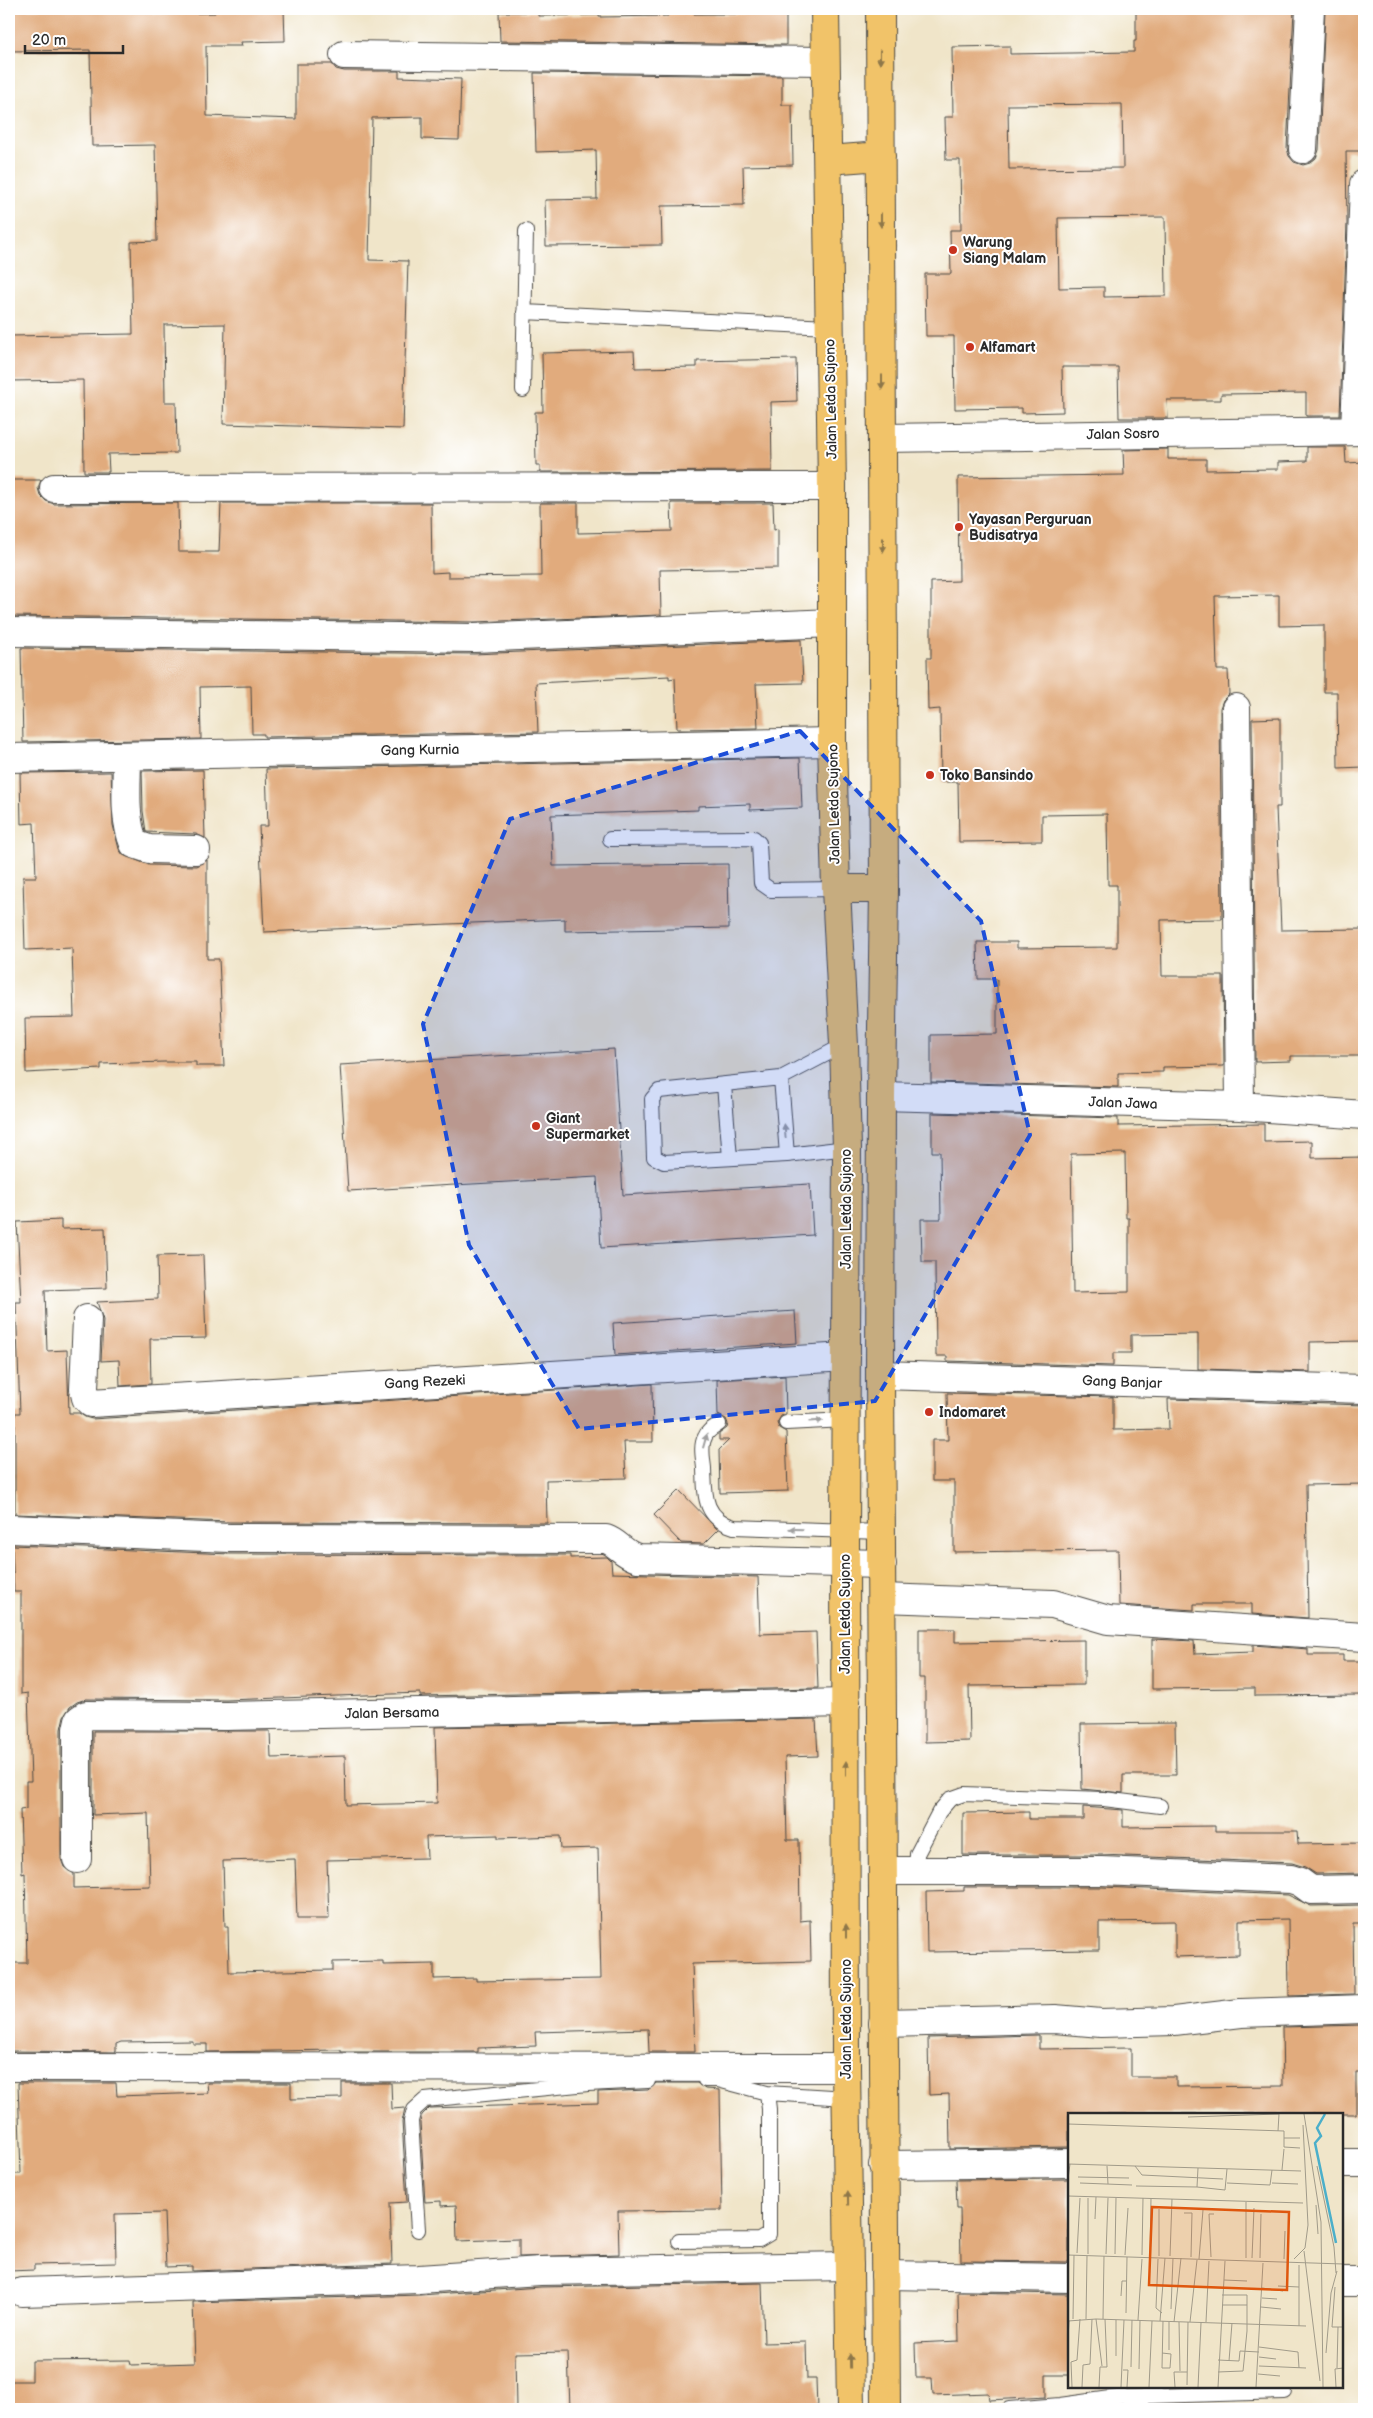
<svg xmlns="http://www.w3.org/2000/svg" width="1373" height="2418" font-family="'Balsamiq Sans',sans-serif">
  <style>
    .building { fill: #e1ab7d; fill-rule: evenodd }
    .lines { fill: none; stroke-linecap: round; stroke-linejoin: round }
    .lane-casing { stroke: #494743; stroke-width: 16 }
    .street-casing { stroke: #494743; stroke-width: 30 }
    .highway-casing { stroke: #494743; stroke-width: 30 }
    .lane { stroke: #fff; stroke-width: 14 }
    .street { stroke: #fff; stroke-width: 28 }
    .highway { stroke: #f1c369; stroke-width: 28 }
    .oneway { fill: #8e774a }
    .oneway2 { fill: #a0a0a0 }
    .marked { fill: #1d4ed8; fill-opacity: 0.2; stroke: #1d4ed8; stroke-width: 4; stroke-dasharray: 10 6; stroke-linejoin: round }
    .poi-dot { fill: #c8321e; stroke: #fff; stroke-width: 2 }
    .labels { text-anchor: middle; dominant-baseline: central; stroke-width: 4; stroke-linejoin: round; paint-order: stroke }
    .poi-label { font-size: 14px; font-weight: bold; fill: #2b2b2b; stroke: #fff; text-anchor: start }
    .street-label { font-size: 14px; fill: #2b2b2b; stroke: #fff }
    .inset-river { fill: none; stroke: #4bafca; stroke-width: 2.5 }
    .inset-road { fill: none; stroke: #a19b8a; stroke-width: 1 }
    .view { fill: #df570e; fill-opacity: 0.15; stroke: #df570e; stroke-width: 2.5 }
    .inset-edge { fill: none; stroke: #2b2b2b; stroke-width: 2.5 }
  </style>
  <rect width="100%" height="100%" fill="#fff"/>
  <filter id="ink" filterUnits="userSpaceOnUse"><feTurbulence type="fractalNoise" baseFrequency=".02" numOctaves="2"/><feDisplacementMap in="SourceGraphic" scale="10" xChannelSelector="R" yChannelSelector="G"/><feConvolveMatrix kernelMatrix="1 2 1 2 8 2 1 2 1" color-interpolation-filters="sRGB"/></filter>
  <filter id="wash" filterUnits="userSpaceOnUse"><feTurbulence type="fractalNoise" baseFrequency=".0096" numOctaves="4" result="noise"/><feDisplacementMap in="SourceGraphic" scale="20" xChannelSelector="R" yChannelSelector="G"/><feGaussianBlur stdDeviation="1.12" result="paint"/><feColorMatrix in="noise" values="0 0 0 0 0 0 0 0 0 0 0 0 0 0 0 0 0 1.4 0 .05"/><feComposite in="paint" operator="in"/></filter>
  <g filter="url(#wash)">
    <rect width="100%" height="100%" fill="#f0e5c9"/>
    <g id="blocks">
      <path class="building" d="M 9,9 L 154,9 L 154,14 L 215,13 L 215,9 L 284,9 L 285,41 L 241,42 L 242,46 L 206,46 L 207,116 L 296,119 L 296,64 L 332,64 L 336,69 L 344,71 L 399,71 L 399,77 L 461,79 L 459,140 L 422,139 L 422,117 L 372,118 L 369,260 L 408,261 L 403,429 L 223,424 L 225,324 L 164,325 L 165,402 L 176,402 L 177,453 L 108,454 L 109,472 L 84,472 L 83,380 L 9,381 L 9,336 L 133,334 L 131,242 L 157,241 L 155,145 L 92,146 L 90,50 L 9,51 Z
        M 668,9 L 694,9 L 694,14 L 786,14 L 786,45 L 500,41 L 499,12 L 538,12 L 538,16 L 600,15 L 600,17 L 668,16 Z
        M 1136,9 L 1188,9 L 1188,14 L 1245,14 L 1245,11 L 1294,10 L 1287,148 L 1289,156 L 1294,162 L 1303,165 L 1310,163 L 1316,158 L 1319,150 L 1325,9 L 1364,9 L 1364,151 L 1346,151 L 1347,223 L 1340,416 L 1306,416 L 1306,393 L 1221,394 L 1221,400 L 1167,400 L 1168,418 L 1119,418 L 1118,367 L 1062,367 L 1063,412 L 1022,413 L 1022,408 L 955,409 L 954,336 L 926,336 L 925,274 L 951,274 L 950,230 L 961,230 L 960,160 L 946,160 L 945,117 L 953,117 L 952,47 L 1010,46 L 1010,54 L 1134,52 L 1134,41 L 1136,41 ZM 1122,104 L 1123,168 L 1009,169 L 1008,105 ZM 1165,217 L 1166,296 L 1104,297 L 1104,287 L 1059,288 L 1058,218 Z
        M 534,73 L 782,76 L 782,105 L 792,105 L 793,165 L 743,166 L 744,205 L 661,206 L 662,245 L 546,246 L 545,200 L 597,199 L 596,150 L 536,152 Z
        M 634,351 L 635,368 L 697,367 L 697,361 L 796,359 L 797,401 L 771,402 L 772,471 L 540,472 L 540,465 L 536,465 L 535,412 L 543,412 L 542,353 Z
        M 1307,447 L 1345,447 L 1346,463 L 1364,462 L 1364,767 L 1338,768 L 1337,692 L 1324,692 L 1324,625 L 1279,626 L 1279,595 L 1215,596 L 1217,670 L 1228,670 L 1229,694 L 1223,700 L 1220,708 L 1222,919 L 1161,920 L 1162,976 L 1223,976 L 1224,1066 L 1163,1067 L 1163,1072 L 1118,1073 L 1118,1087 L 931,1082 L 931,1035 L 997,1034 L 997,979 L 978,979 L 977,942 L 1017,942 L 1017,948 L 1117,947 L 1117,885 L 1108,885 L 1107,814 L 1042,815 L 1042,841 L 959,842 L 958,782 L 941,782 L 940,709 L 928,710 L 927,658 L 931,658 L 931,582 L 959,581 L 958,477 L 1124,475 L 1123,450 L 1168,449 L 1168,459 L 1206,459 L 1206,470 L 1278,469 L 1278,462 L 1307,461 Z
        M 9,480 L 41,480 L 38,488 L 40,495 L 46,501 L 54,504 L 178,503 L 179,552 L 219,552 L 221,503 L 431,503 L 432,573 L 448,572 L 448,577 L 541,576 L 540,503 L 578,503 L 578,533 L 672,531 L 671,503 L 773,503 L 774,530 L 778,529 L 778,568 L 660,570 L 661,615 L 474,622 L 10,616 Z
        M 801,640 L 803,683 L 756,684 L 758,728 L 677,729 L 675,678 L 669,679 L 669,676 L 536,683 L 538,732 L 264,737 L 264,734 L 252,734 L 251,686 L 200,687 L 201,739 L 23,742 L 21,648 L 474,654 Z
        M 1280,718 L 1280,807 L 1276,807 L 1281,930 L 1364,929 L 1364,1056 L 1291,1056 L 1291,1061 L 1255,1062 L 1252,719 Z
        M 800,758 L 802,808 L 750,810 L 750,804 L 698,806 L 698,810 L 551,815 L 553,866 L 728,864 L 729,928 L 565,931 L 565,919 L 264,932 L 259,826 L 268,826 L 266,769 Z
        M 203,770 L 205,838 L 196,834 L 146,832 L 143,811 L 142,771 Z
        M 111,772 L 113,825 L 119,849 L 123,855 L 149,865 L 196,866 L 207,860 L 207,959 L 219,959 L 224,1066 L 196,1066 L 196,1062 L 164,1062 L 101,1064 L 101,1069 L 26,1073 L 25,1018 L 74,1017 L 72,948 L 25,950 L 23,877 L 36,877 L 34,823 L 21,824 L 20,773 Z
        M 614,1049 L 623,1195 L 810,1184 L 813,1235 L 601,1248 L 597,1177 L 348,1191 L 340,1065 Z
        M 932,1113 L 1118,1118 L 1118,1126 L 1264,1124 L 1264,1142 L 1312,1141 L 1312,1158 L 1364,1157 L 1364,1341 L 1310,1342 L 1310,1372 L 1198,1369 L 1198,1334 L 1131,1335 L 1131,1353 L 1113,1353 L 1113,1366 L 947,1361 L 947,1356 L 936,1356 L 935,1262 L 922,1262 L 921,1219 L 941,1219 L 940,1152 L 932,1152 ZM 1125,1153 L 1126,1218 L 1129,1218 L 1129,1292 L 1073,1293 L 1071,1154 Z
        M 61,1220 L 61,1229 L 105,1228 L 107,1288 L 45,1290 L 47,1351 L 67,1350 L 69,1413 L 79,1413 L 85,1417 L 92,1419 L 652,1384 L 653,1442 L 624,1442 L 626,1478 L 546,1480 L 547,1523 L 230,1522 L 15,1514 L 15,1413 L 20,1413 L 16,1302 L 21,1302 L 17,1222 Z
        M 203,1255 L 206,1338 L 150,1339 L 151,1384 L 120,1386 L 119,1360 L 101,1361 L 103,1320 L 97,1302 L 158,1299 L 157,1256 Z
        M 795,1311 L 797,1343 L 615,1355 L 613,1323 Z
        M 785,1376 L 786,1414 L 781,1416 L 777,1423 L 779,1428 L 786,1432 L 788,1491 L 720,1493 L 719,1450 L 729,1440 L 719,1440 L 719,1434 L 727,1428 L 728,1424 L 726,1419 L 718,1415 L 717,1380 Z
        M 947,1393 L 1113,1397 L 1113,1430 L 1169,1429 L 1168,1399 L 1364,1405 L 1364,1484 L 1306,1485 L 1308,1618 L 1252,1614 L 1252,1604 L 1194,1604 L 1194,1610 L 1119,1605 L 1118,1550 L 954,1552 L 954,1481 L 932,1481 L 932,1440 L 948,1440 Z
        M 679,1490 L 718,1530 L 704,1544 L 681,1543 L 654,1515 Z
        M 12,1545 L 230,1554 L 570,1555 L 570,1558 L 607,1557 L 611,1561 L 612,1573 L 758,1577 L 760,1634 L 816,1632 L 818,1688 L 420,1696 L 420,1693 L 226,1700 L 86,1699 L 77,1702 L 70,1707 L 64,1716 L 61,1729 L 61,1859 L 64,1867 L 74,1874 L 74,1888 L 150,1886 L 148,1813 L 93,1815 L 93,1731 L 270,1731 L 271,1758 L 345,1756 L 346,1805 L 437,1803 L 435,1727 L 816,1719 L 818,1756 L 785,1757 L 787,1840 L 799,1840 L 800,1921 L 810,1920 L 811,1961 L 692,1964 L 695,2052 L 649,2052 L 648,2029 L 535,2032 L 536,2046 L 478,2048 L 478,2052 L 341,2052 L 341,2050 L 207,2052 L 207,2044 L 193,2044 L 193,2041 L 121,2042 L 116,2044 L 116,2052 L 9,2051 L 9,1963 L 27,1963 L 25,1873 L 22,1874 L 20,1810 L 26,1809 L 26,1781 L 31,1781 L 28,1693 L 21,1694 L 21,1592 L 14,1592 ZM 498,1835 L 498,1838 L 560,1836 L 561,1849 L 598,1848 L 601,1979 L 476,1981 L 476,1978 L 434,1979 L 434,1964 L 383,1965 L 383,1961 L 333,1962 L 333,1970 L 229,1972 L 228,1927 L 225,1927 L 223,1861 L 295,1859 L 297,1919 L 329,1919 L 327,1860 L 427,1858 L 426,1837 Z
        M 919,1629 L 955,1629 L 955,1642 L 1084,1640 L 1084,1685 L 969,1686 L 970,1741 L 925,1742 L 925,1678 L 919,1678 Z
        M 1152,1639 L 1194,1641 L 1195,1654 L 1253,1652 L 1253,1645 L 1308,1649 L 1308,1655 L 1343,1655 L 1343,1661 L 1364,1661 L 1364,1695 L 1255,1696 L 1255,1688 L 1152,1689 Z
        M 1175,1723 L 1176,1775 L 1123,1775 L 1123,1793 L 1082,1789 L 1081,1724 Z
        M 1083,1807 L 1123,1810 L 1123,1827 L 1215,1826 L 1215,1831 L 1297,1831 L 1298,1844 L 1364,1843 L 1364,1873 L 1316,1874 L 1305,1867 L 1292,1863 L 1102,1855 L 963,1855 L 963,1813 L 1029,1812 L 1029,1819 L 1083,1819 Z
        M 964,1887 L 1101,1887 L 1288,1895 L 1311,1906 L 1364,1905 L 1364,1923 L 1353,1923 L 1354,1994 L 1289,1996 L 1288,1919 L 1239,1920 L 1239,1955 L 1175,1957 L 1175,1921 L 1099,1922 L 1099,1950 L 927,1952 L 926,1892 L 964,1891 Z
        M 1364,2025 L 1364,2073 L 1356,2073 L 1356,2114 L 1069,2114 L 1069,2147 L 950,2149 L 949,2094 L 929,2095 L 928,2038 L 1039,2035 L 1039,2049 L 1131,2048 L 1131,2077 L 1176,2077 L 1176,2087 L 1283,2086 L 1282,2027 Z
        M 18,2083 L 116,2083 L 117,2096 L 208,2093 L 207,2083 L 291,2083 L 291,2099 L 342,2098 L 342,2083 L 391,2083 L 392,2109 L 405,2108 L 402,2122 L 407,2202 L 390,2203 L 392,2264 L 192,2271 L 192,2266 L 166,2267 L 164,2213 L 115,2214 L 116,2263 L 34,2265 L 34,2270 L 9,2271 L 9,2174 L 21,2174 Z
        M 656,2083 L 697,2083 L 705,2089 L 720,2090 L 722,2210 L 618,2211 L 619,2254 L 519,2257 L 519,2239 L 457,2241 L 456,2205 L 441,2206 L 441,2201 L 425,2202 L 420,2122 L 422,2115 L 429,2108 L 598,2103 L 598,2092 L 648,2090 Z
        M 1069,2179 L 1069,2262 L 961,2261 L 960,2208 L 957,2208 L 956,2180 Z
        M 762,2283 L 764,2343 L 806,2342 L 807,2379 L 816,2379 L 817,2409 L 570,2409 L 568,2352 L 515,2353 L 516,2409 L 9,2409 L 9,2381 L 32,2381 L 32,2361 L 130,2360 L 131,2365 L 195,2363 L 193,2302 L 420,2295 L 541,2287 Z
        M 958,2292 L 1069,2294 L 1069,2375 L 1046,2375 L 1046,2397 L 989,2400 L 988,2393 L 933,2395 L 932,2378 L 916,2378 L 915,2343 L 959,2341 Z"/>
    </g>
  </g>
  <g filter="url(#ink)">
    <use href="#blocks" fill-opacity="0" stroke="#494743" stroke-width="1"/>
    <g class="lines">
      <g class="lane-casing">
        <path id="lane" d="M 524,312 L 829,327
          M 523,390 L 526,231
          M 610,839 L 754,838 L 759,843 L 761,883 L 771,890 L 836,889
          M 844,1045 L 781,1078 L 787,1155 L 847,1148
          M 781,1078 L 659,1091 L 652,1099 L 654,1157 L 664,1162 L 787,1155
          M 724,1085 L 730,1158
          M 786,1423 L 846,1420
          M 719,1424 C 713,1428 707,1431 705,1437 C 700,1446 703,1458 704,1468 C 705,1494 703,1518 734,1527 L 881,1532
          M 916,1870 L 917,1854 L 939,1812 L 950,1799 L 964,1794 L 1104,1799 L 1160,1806
          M 705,2080 L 718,2080 L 767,2093
          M 418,2230 L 411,2121 L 414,2110 L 425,2100 L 588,2084 L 648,2081
          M 679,2241 L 759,2240 L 769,2234 L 769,2109 L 767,2093 L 847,2098
          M 1009,2409 L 1060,2405 L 1118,2397 L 1284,2392"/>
      </g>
      <g class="street-casing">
        <path id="street" d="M 344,55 L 825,61
          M 1303,149 L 1310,9
          M 1355,431 L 1364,184
          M 882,438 L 1364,431
          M 54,488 L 832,487
          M 9,632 L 474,638 L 832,623
          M 1236,708 L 1240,1106
          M 127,756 C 127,785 123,817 134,844 L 149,849 L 196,850
          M 9,758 L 832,742
          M 881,1096 L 1240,1106 L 1364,1115
          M 87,1319 L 84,1389 L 86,1398 L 91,1403 L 846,1357
          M 880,1375 L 1364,1389
          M 11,1529 L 230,1538 L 606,1539 C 618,1543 624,1555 638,1558 L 882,1564
          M 882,1598 L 1053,1604 L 1108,1620 L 1364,1637
          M 77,1859 L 77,1729 L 79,1720 L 86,1715 L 226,1716 L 846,1703
          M 883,1871 L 1101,1871 L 1291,1879 L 1300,1882 L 1311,1890 L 1364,1889
          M 883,2023 L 1055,2019 L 1101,2023 L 1174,2021 L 1241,2013 L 1364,2009
          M 9,2067 L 846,2068
          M 1342,2163 L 1364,2163
          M 883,2165 L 1069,2163
          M 885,2275 L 1069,2278
          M 1342,2282 L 1364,2282
          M 22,2292 L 419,2279 L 540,2271 L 849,2266"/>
      </g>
      <g class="highway-casing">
        <path id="highway" d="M 825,9 L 832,487 L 832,742 L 836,889 L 844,1045 L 847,1148 L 845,1531 L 846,2068 L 851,2409
          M 880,9 L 884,889 L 881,1096 L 880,1375 L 886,2409
          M 828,160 L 881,156
          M 836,889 L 884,889"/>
      </g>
      <use href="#lane" class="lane"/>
      <use href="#street" class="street"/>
      <use href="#highway" class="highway"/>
    </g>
    <defs><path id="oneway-solid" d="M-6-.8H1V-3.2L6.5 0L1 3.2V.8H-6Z" transform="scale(1.25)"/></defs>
    <g class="oneway">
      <use href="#oneway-solid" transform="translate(880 57) rotate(90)"/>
      <use href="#oneway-solid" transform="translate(881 220) rotate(90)"/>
      <use href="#oneway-solid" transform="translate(882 382) rotate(90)"/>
      <use href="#oneway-solid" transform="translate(883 545) rotate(90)"/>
      <use href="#oneway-solid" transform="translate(846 1768) rotate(-90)"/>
      <use href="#oneway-solid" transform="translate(846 1931) rotate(-90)"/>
      <use href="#oneway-solid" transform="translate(848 2198) rotate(-91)"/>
      <use href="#oneway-solid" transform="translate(850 2361) rotate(-91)"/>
    </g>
    <g class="oneway2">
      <use href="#oneway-solid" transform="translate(785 1131) rotate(-95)"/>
      <use href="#oneway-solid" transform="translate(816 1421) rotate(-3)"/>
      <use href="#oneway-solid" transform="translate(705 1441) rotate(-74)"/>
      <use href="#oneway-solid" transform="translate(796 1529) rotate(-178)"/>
    </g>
  </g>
  <path class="marked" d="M 800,731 L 981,921 L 1030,1135 L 875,1401 L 579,1429 L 469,1245 L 423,1024 L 510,819 Z"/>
  <g class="poi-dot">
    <circle cx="953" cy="250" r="5"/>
    <circle cx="970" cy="347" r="5"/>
    <circle cx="959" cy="527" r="5"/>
    <circle cx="930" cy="775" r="5"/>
    <circle cx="536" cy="1126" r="5"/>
    <circle cx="929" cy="1412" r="5"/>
  </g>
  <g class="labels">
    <g class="poi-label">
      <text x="963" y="242">Warung<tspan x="963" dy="16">Siang Malam</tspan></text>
      <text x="980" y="347">Alfamart</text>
      <text x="969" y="519">Yayasan Perguruan<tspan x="969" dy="16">Budisatrya</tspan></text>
      <text x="940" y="775">Toko Bansindo</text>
      <text x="546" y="1118">Giant<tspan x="546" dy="16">Supermarket</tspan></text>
      <text x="939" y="1412">Indomaret</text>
    </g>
    <g class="street-label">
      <text transform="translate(831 399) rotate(-91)">Jalan Letda Sujono</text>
      <text transform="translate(1123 434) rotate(-1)">Jalan Sosro</text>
      <text transform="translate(420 750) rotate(-1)">Gang Kurnia</text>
      <text transform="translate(834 804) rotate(-91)">Jalan Letda Sujono</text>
      <text transform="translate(1123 1103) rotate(2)">Jalan Jawa</text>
      <text transform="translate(846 1209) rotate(-90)">Jalan Letda Sujono</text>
      <text transform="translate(425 1382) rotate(-3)">Gang Rezeki</text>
      <text transform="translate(1122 1382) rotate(2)">Gang Banjar</text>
      <text transform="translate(845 1614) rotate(-90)">Jalan Letda Sujono</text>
      <text transform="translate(392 1713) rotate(-1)">Jalan Bersama</text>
      <text transform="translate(846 2019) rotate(-90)">Jalan Letda Sujono</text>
    </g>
  </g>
  <g transform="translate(1068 2113)">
    <rect width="275" height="275" fill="#f0e5c9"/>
    <path class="inset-river" d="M 257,1 L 249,15 L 253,23 L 247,30 L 268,130"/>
    <path class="inset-road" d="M 236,1 L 253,109 L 255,274M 120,4 L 211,1M 0,11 L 216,18 L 216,34 L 232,35M 210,18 L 211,1M 216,25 L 232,25M 0,51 L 233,58M 39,53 L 40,71M 67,53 L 74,62 L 155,66M 249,53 L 266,134 L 268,160M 214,57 L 216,36M 10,64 L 61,65M 0,66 L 2,51M 12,70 L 64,72M 159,70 L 202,72 L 204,57M 204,70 L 230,71M 68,73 L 129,74 L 130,55M 129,74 L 157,77 L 159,56M 0,83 L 235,90M 248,92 L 250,121M 116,100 L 124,100 L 123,144M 27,106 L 28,84M 236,138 L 252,268M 9,140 L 12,85M 20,141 L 20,85M 38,141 L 40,85M 47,141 L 48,85M 0,142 L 275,151M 57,142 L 60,95M 74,142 L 75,85M 82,142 L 83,85M 91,143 L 91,96M 102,143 L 104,86M 143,144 L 141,101 L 146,101M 178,145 L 178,89M 184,145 L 186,95M 192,145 L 193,101M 90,146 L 88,195 L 94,200M 131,146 L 135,97M 216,146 L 217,118M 226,146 L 237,135 L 240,112 L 235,12M 231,152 L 231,213M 156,167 L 179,168M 210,173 L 231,174M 267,174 L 264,214 L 275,214M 194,175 L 215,178M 53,183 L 54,168 L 59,168M 194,185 L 209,186M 154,192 L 179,192M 193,194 L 213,196M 103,196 L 105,145M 58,200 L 59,144M 5,206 L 6,142M 18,206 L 19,143M 28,206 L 34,253M 35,206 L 36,143M 48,207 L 48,243M 70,207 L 74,146M 0,208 L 28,206 L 238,213M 92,208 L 97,145M 106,209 L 113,145M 111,209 L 112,258M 122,209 L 129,147M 138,209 L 141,148M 0,225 L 1,208M 191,234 L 230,239 L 231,255M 101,237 L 101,209M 94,240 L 103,241 L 102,255 L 94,255 L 95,208M 258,240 L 263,180 L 269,158M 191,244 L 208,246M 150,247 L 171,248 L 172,238 L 191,239M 161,248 L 164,210M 191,253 L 238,255M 63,254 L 64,207M 269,255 L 270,214M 71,256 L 72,207M 55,257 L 60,257 L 59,274M 150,259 L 175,258 L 179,218 L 179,182 L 154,182M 190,261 L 212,263M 119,272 L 120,209M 4,274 L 3,249 L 9,247 L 12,206M 14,274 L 15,252 L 22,251 L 24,206M 31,274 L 32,254 L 39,254 L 37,206M 53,274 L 56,207M 81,274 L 84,208M 107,274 L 106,259 L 119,259M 130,274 L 133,210M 150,274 L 157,148M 188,274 L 195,150M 268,274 L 267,256 L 275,255"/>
    <path class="view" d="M 84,94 L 221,99 L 219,177 L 81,172 Z"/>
    <rect width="275" height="275" class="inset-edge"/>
  </g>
  <rect width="1373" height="2418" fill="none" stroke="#fff" stroke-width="30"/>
  <path d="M25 45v8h98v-8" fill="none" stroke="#2b2b2b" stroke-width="2.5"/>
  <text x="32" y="45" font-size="15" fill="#2b2b2b" stroke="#ffffff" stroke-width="4" paint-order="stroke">20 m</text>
</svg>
